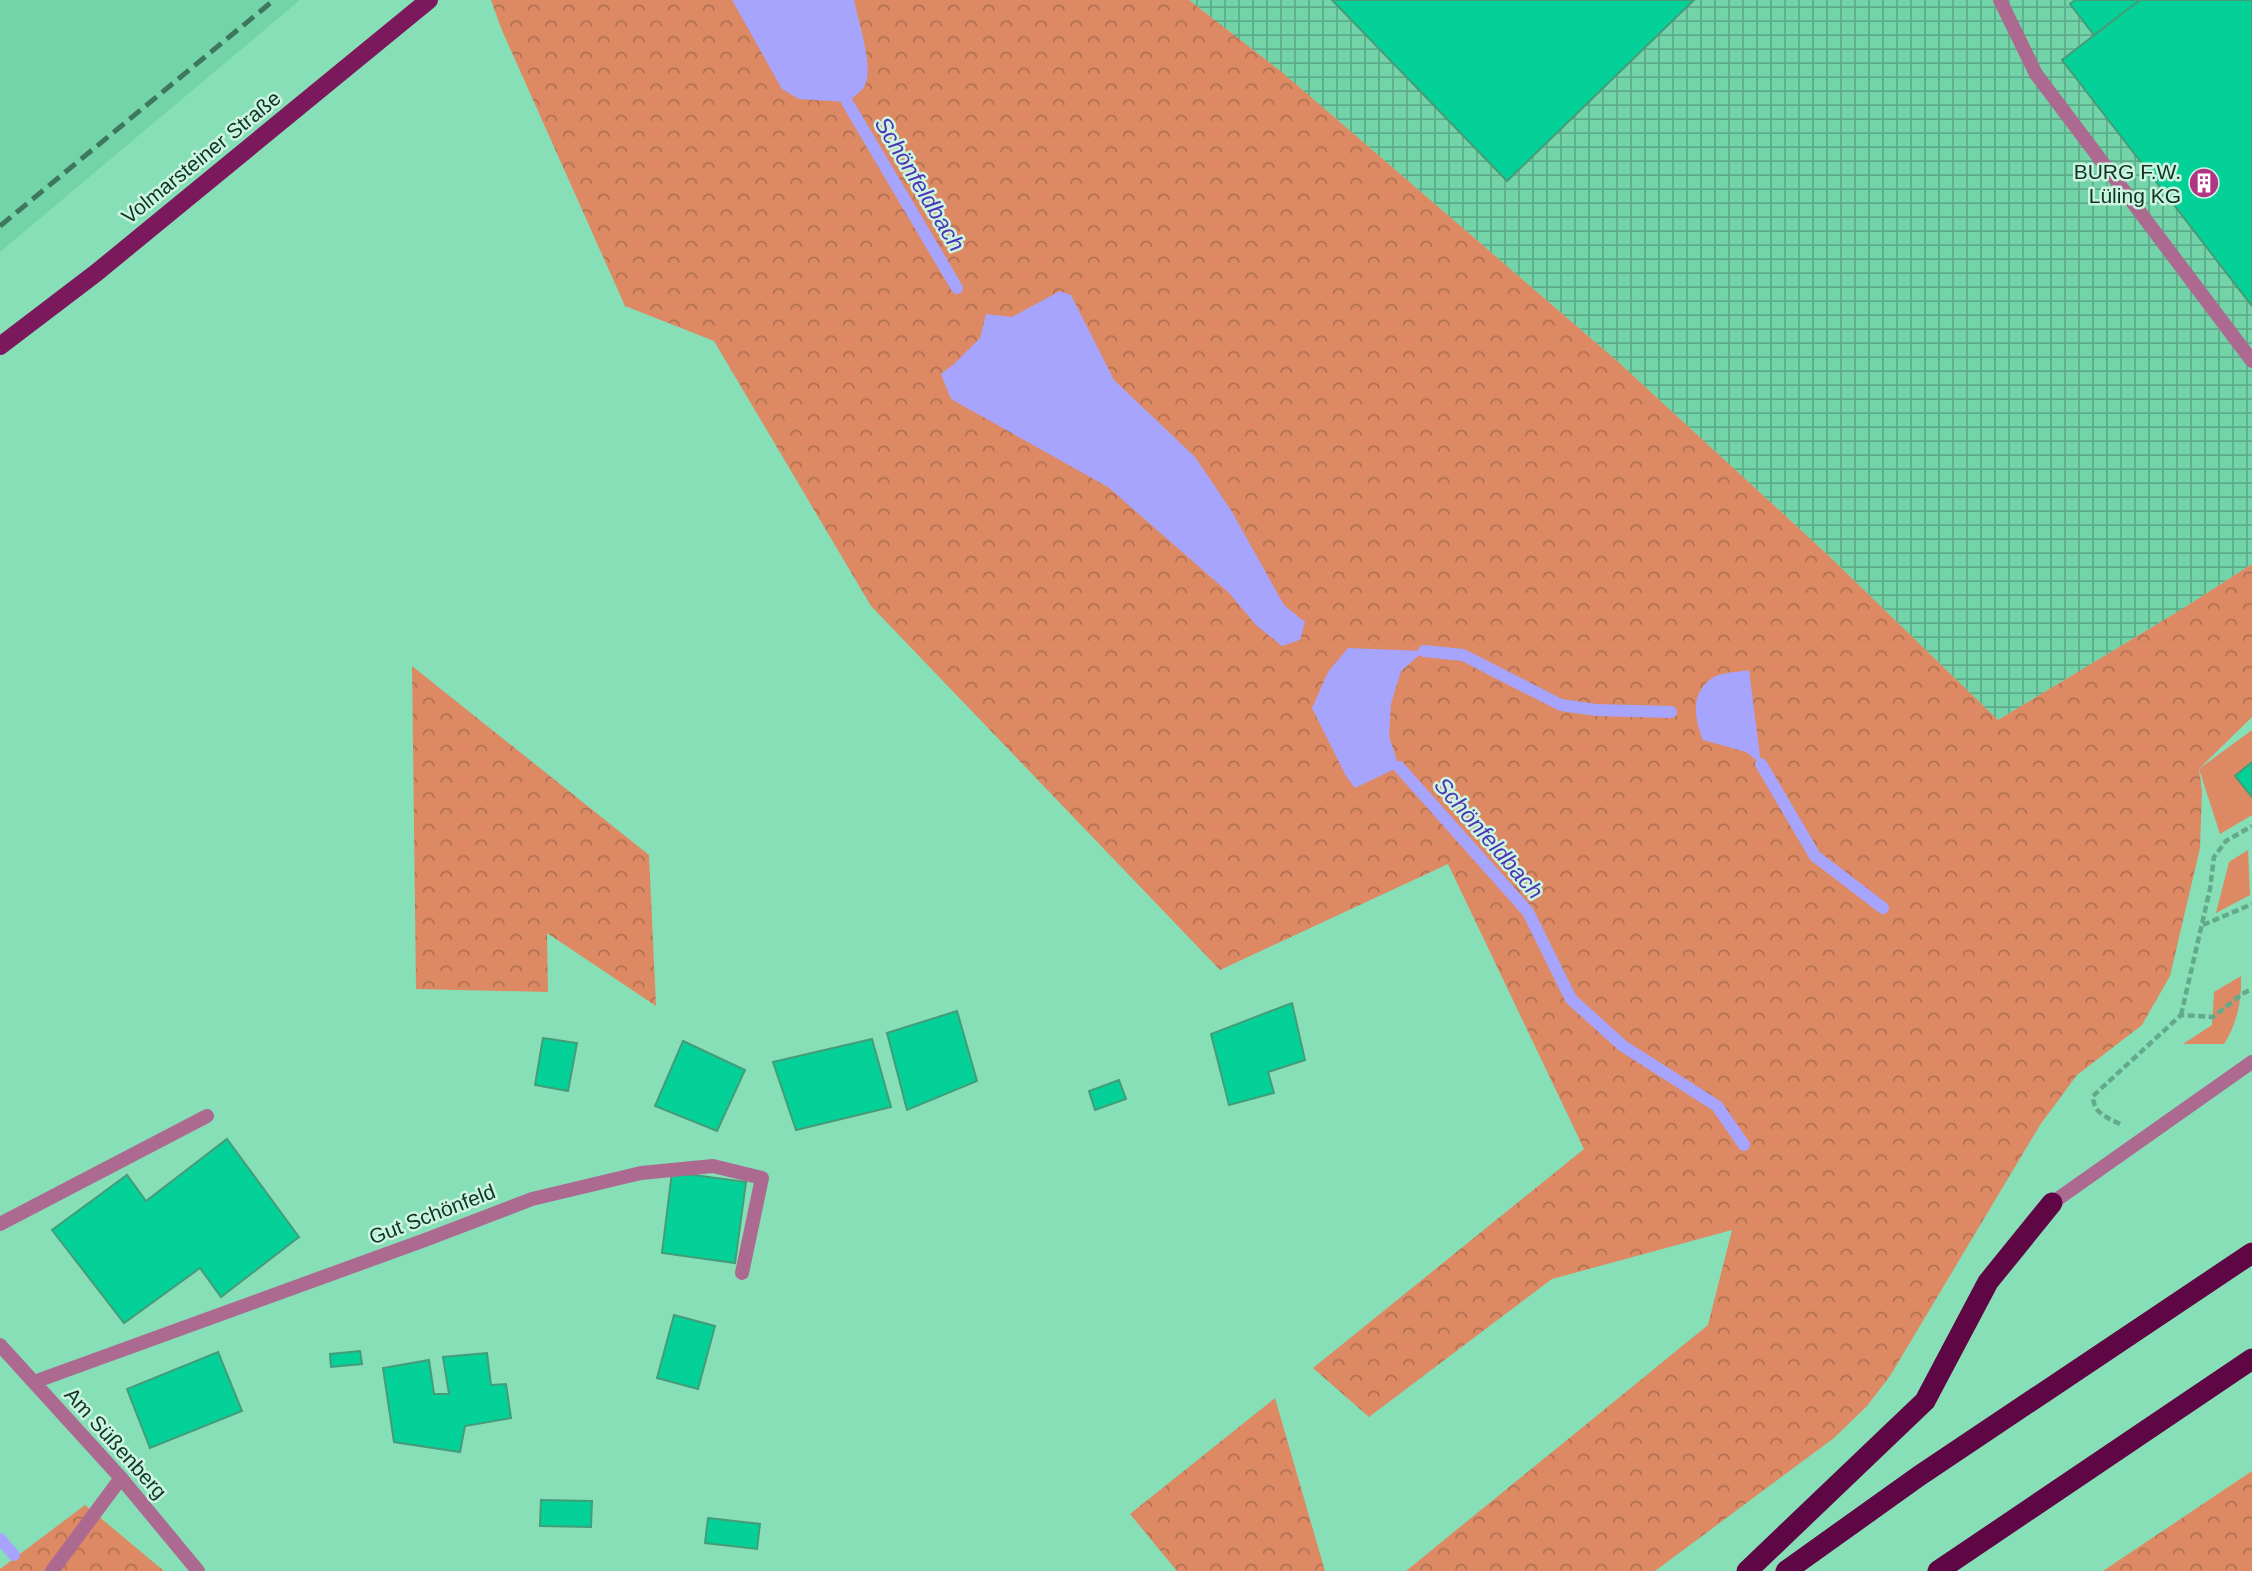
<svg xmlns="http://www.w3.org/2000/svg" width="2252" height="1571" font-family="Helvetica,sans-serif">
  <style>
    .built { fill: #73d4aa }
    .industrial { fill: url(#industrial-grid) }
    .green { fill: #dd8964 }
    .forest { fill: url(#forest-crowns) }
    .water { fill: #a7a4fe }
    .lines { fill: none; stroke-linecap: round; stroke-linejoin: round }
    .stream { stroke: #a7a4fe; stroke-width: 12 }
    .building { fill: #04d197; stroke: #449c79; stroke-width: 2 }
    .path { stroke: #62aa8b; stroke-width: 4.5; stroke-dasharray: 7 3.5; stroke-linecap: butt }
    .lane { stroke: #ad6a91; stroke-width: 14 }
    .street { stroke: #ad6a91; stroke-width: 14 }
    .primary { stroke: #7c185c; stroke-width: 18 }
    .highway { stroke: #5f0745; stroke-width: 21 }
    .rail { stroke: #3d775e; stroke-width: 5; stroke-dasharray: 14 7; stroke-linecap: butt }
    .labels { text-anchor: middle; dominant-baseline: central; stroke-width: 5; stroke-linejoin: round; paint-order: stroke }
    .street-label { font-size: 21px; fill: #0f3526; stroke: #ccf5e1 }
    .poi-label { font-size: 21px; fill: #0f3526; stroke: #ccf5e1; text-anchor: end }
    .water-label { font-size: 23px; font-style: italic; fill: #4e34b5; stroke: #ccf5e1 }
  </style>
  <defs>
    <pattern id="industrial-grid" width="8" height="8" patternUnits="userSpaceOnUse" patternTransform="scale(1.75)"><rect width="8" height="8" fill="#73d4aa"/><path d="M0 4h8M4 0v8" fill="none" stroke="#5dad8a"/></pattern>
    <pattern id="forest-crowns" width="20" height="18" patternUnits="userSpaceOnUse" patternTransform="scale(1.75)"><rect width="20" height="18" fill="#dd8964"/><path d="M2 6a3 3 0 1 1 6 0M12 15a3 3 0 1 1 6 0" fill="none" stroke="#b27152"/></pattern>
  </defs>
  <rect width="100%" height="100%" fill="#87dfb8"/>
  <path class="built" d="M 0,0 L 300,0 L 0,252 Z"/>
  <path class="industrial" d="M 1189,0 L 2252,0 L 2252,564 L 2182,609 L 1998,720 L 1829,556 L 1616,360 L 1283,73 Z"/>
  <path class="green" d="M 2252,730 L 2252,762 L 2235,776 L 2252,797 L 2252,815 L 2220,834 L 2199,769 Z
    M 2248,850 L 2250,895 L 2216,913 L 2229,862 Z
    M 2241,976 C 2242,1000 2237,1024 2224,1044 L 2183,1044 L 2212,1025 L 2214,992 Z"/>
  <path class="forest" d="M 491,0 L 1189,0 L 1283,73 L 1616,360 L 1829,556 L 1998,720 L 2182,609 L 2252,564 L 2252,717 L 2199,769 L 2202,791 L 2200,848 L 2170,976 L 2142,1025 L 2077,1075 L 2040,1125 L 1890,1376 L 1867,1406 L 1834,1438 L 1655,1571 L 1406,1571 L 1708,1325 L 1732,1230 L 1552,1279 L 1369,1417 L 1313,1368 L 1584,1149 L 1448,864 L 1220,970 L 871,606 L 714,341 L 625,306 L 501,28 Z
    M 412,666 L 649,855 L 656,1006 L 547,933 L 548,992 L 416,989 Z
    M 1275,1398 L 1325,1571 L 1177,1571 L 1130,1514 Z
    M 2252,1471 L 2252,1571 L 2103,1571 Z
    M 85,1505 L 164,1571 L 0,1571 L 0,1569 Z"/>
  <path class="water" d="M 732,0 L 854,0 C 858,20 875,70 864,87 C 860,93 853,97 847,102 L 799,99 L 782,89 Z
    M 1060,291 L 1071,295 L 1114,380 L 1195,457 L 1231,510 L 1284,605 L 1305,622 L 1300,640 L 1282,646 L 1256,625 L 1229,593 L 1108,487 L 951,399 L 941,374 L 954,364 L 980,338 L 986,314 L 1012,317 Z
    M 1348,648 L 1424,651 L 1401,671 L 1391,704 L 1389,736 L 1399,767 L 1355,788 L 1346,776 L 1312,708 L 1328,672 Z
    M 1749,670 L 1761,764 L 1746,752 L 1703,740 C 1694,717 1689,690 1716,676 C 1726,672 1739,672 1749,670 Z"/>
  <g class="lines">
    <path class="stream" d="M 847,102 L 957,288
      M 1424,651 L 1463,655 L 1561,705 L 1596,710 L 1671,712
      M 1761,764 L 1815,856 L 1883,908
      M 1399,767 L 1528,912 L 1571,999 L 1623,1046 L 1717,1106 L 1744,1145
      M 0,1539 L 14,1555"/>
  </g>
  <path class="building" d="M 1332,0 L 1694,0 L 1507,181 Z
    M 2075,0 L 2140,0 L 2094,35 L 2070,4 Z
    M 2140,0 L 2252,0 L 2252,306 L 2062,60 Z
    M 2252,762 L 2252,797 L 2235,776 Z
    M 1292,1003 L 1305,1060 L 1268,1072 L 1274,1093 L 1229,1105 L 1211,1034 Z
    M 957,1011 L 977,1081 L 907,1110 L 887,1033 Z
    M 543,1038 L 577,1043 L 568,1091 L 535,1085 Z
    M 872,1039 L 891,1107 L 796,1130 L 773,1062 Z
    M 683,1041 L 745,1070 L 717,1131 L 655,1106 Z
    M 1119,1080 L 1126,1099 L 1095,1110 L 1089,1091 Z
    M 227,1139 L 299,1237 L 221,1297 L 200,1268 L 124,1323 L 52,1230 L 127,1175 L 146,1201 Z
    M 672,1172 L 746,1182 L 735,1263 L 662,1253 Z
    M 674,1315 L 715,1326 L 698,1389 L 657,1378 Z
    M 360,1351 L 362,1364 L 331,1367 L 330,1354 Z
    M 218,1352 L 242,1411 L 150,1448 L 127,1389 Z
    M 487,1353 L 491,1385 L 506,1384 L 511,1418 L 465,1426 L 460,1452 L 394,1442 L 383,1368 L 429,1360 L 434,1394 L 449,1394 L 443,1357 Z
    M 541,1500 L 592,1501 L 591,1527 L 540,1526 Z
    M 708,1518 L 760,1524 L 757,1549 L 705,1543 Z"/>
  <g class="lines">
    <path class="path" d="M 2203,925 L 2252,904
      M 2181,1015 L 2210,889 L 2214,857 L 2226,841 L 2252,826
      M 2120,1124 C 2106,1117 2093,1113 2093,1096 L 2181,1015 L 2213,1017 L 2242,994 L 2252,989"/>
    <path class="lane" d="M 2000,0 L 2036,74 L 2252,361
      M 2052,1203 L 2252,1062
      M 0,1224 L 207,1116
      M 52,1571 L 121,1478"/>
    <path class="street" d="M 0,1345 L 121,1478 L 198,1571
      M 34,1382 L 425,1240 L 532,1199 L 641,1173 L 713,1166 L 762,1178 L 742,1273"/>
    <path class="primary" d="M 0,346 L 96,273 L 429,0"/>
    <path class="highway" d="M 1747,1571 L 1925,1401 L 1988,1282 L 2052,1203
      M 1786,1571 L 1919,1476 L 2252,1253
      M 1938,1571 L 2252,1359"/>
    <path class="rail" d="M 0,226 L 274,0"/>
  </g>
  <defs>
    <g id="building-disc" transform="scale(1.575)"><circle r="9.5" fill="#b03586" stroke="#ccf5e1"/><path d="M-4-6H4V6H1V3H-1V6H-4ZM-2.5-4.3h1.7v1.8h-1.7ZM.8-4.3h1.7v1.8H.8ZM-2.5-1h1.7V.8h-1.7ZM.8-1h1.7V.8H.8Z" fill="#fff"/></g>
  </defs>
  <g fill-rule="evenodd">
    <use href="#building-disc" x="2204" y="183"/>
  </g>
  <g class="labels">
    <g class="street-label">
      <text transform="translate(201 157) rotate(-39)">Volmarsteiner Straße</text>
      <text transform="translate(432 1214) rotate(-21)">Gut Schönfeld</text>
      <text transform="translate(116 1443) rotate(48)">Am Süßenberg</text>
    </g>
    <g class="poi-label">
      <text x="2181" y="171">BURG F.W.<tspan x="2181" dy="24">Lüling KG</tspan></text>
    </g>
    <g class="water-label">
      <text transform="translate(920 184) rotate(59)">Schönfeldbach</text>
      <text transform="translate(1489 838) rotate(49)">Schönfeldbach</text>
    </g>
  </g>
</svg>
